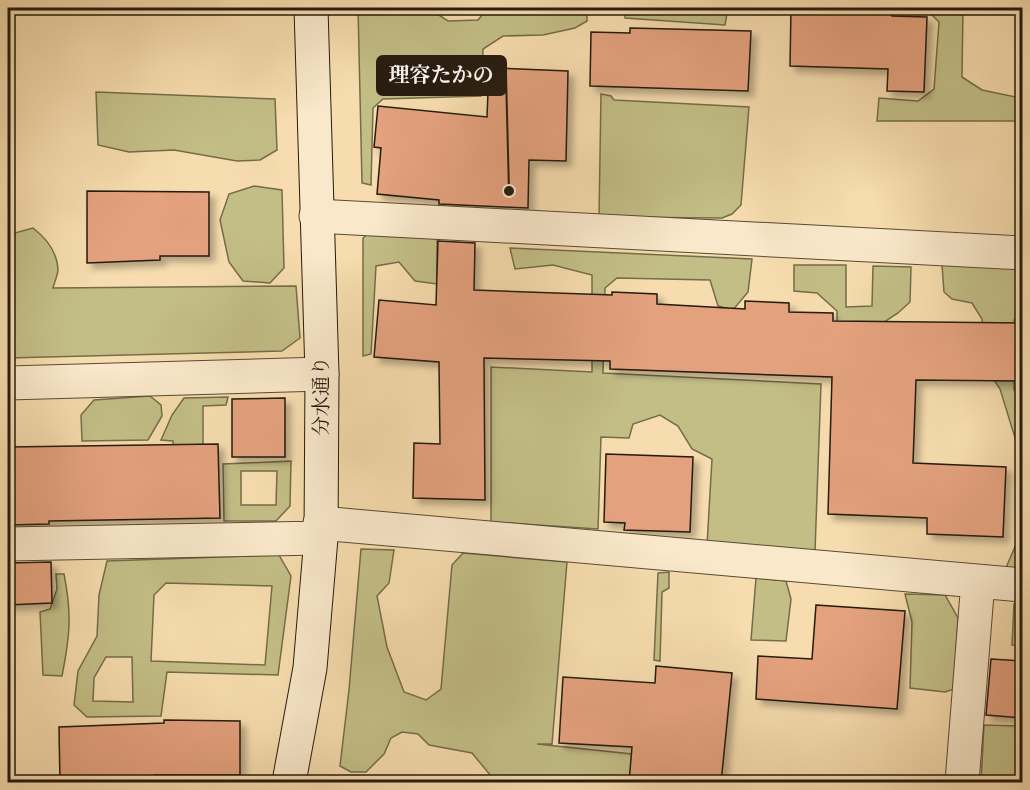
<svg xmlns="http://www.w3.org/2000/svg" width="1030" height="790" font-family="Cardo,'Noto Serif JP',serif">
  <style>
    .green { fill: #c3be86; stroke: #746c4a; stroke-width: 1.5; fill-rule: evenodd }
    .building { fill: #e3a17d; stroke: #251a0e; stroke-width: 1.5; filter: url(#shadow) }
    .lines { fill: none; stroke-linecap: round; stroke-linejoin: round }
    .street-casing { stroke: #594a36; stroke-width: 35 }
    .secondary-casing { stroke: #251a0e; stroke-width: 35 }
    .street { stroke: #f9e8ca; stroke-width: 33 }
    .secondary { stroke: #f9e8ca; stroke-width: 33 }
    .labels { text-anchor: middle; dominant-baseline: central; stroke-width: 6; stroke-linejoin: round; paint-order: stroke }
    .street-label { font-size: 20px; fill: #251a0e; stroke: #f9e8ca }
    .leader { fill: none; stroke: #251a0e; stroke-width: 2 }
    .callout-dot { fill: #251a0e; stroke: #f9e8ca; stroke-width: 2 }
    .callout { fill: #251a0e; stroke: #251a0e; stroke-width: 2 }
    .callout-label { font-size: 21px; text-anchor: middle; font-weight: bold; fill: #fff }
  </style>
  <defs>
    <filter id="shadow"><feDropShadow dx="5.5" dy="5.5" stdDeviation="3" flood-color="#0004"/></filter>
  </defs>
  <rect width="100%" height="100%" fill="#f6dcae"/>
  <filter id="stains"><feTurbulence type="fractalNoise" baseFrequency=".00333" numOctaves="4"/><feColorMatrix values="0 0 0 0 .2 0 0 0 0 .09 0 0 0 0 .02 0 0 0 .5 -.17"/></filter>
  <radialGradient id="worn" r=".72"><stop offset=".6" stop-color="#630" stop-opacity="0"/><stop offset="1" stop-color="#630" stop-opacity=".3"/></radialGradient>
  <path class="green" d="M 358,8 L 428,8 L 448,21 L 478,20 L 488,8 L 587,8 L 587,21 L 575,28 L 543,35 L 503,36 L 483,49 L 481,96 L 383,99 L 373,108 L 371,185 L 362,183 Z
    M 625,8 L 728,8 L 725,25 L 625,18 Z
    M 925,8 L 963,8 L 962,77 L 982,90 L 1020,98 L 1020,121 L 877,121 L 879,98 L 918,101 L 934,89 L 939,22 Z
    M 96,92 L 275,99 L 277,150 L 260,160 L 237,161 L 174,150 L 129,152 L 98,145 Z
    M 601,94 L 611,96 L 614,100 L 749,107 L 741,205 L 732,214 L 722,218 L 599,217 Z
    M 254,186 L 282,190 L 284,268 L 270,283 L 243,281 L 229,262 L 220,220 L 229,194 Z
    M 33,228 C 46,238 57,252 58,269 C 58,275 54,283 53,288 L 296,286 L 300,338 L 282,351 L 8,358 L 8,254 L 11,234 Z
    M 370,232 L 437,236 L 437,284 L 415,281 L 399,262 L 376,266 L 371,354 L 363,356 L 363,238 Z
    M 510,248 L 752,259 L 748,292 L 733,310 L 718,306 L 710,280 L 617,278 L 605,288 L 603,373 L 821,384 L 815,551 L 707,545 L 712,459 L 692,449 L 678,426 L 660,415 L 633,424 L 629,438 L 601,437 L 598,529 L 491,522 L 491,367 L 592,372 L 592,275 L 553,265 L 515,269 Z
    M 794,265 L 846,265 L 846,307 L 872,306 L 873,266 L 911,267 L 910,302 L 898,313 L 881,324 L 837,377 L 837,311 L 817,293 L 794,291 Z
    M 942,265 L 1022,267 L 1022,312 L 1014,320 L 1014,390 L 1022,391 L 1022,571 L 1005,570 L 1017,542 L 1020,454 L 1000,389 L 984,365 L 982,319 L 972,303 L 952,299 L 944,292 Z
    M 150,396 L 161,405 L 162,416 L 148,440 L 82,441 L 81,415 L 94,400 Z
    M 228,397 L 226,405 L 203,406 L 203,449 L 174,451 L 173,441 L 161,440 L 172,415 L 184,398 Z
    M 291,461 L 290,506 L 276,521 L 224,521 L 223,464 ZM 241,471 L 277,471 L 276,505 L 241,505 Z
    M 361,549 L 394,550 L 389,583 L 377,596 L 387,647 L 404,692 L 426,700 L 441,689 L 452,565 L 463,553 L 567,562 L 552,744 L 537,744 L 632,754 L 629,782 L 491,782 L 491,776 L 472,753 L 429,745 L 418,734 L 402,732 L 391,738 L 384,754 L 366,772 L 351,772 L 340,766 L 349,690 Z
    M 279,555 L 291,576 L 278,675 L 167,672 L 161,716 L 87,717 L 74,705 L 78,671 L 97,636 L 99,595 L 107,561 ZM 166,583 L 272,586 L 265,665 L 151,661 L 154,595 ZM 106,657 L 132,657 L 133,702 L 93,701 L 94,678 Z
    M 669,572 L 669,588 L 662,592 L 660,661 L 654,660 L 658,573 Z
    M 56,574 L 64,574 C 72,614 70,636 62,676 L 43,675 L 40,612 L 50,609 L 57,589 Z
    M 756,578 L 786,581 L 791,599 L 786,641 L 751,640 Z
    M 905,594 L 945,595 L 958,618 L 954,689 L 945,692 L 910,688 L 912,622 Z
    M 1014,604 L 1022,604 L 1022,646 L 1012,645 Z
    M 984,725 L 1022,726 L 1022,782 L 981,782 Z"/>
  <path class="building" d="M 791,8 L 892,8 L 892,16 L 927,17 L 924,92 L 887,91 L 888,69 L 790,66 Z
    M 630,28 L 751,31 L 748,91 L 590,86 L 591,32 L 630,33 Z
    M 495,68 L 568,71 L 566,161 L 529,160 L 528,208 L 439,204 L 439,200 L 377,194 L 381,148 L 374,147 L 378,106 L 487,117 L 488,92 L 494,92 Z
    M 87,191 L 209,192 L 209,256 L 160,256 L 160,260 L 87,263 Z
    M 438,241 L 475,243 L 474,290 L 612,295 L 612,292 L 657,294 L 657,304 L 745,309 L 745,301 L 789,303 L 789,312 L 833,313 L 833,321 L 1023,323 L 1023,381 L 916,380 L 913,463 L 1006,467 L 1003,537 L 927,534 L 927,518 L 828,514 L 832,377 L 610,369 L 610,361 L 484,358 L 485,500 L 413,498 L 414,443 L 440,444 L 439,362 L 374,357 L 379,300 L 436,305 Z
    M 285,398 L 285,457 L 232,457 L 232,399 Z
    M 218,444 L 220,518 L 49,521 L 49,524 L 8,525 L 8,447 Z
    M 606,454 L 693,457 L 690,532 L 624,530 L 625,523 L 604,522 Z
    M 51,562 L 52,603 L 8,605 L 8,563 Z
    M 816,605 L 905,611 L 897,709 L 756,699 L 758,656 L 812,659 Z
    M 991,659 L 1023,661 L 1023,718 L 986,715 Z
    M 656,666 L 732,673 L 721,783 L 629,783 L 632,747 L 559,743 L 563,677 L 655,683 Z
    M 164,720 L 240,721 L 240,775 L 155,775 L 156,783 L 60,783 L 59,727 L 164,723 Z"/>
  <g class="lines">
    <g class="street-casing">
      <path id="street" d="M 316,216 L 1022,253
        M 8,383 L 322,374
        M 320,523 L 1022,585
        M 8,544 L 321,538
        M 962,782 L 978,581"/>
    </g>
    <g class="secondary-casing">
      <path id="secondary" d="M 289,782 L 310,668 L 321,538 L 322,374 L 311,8"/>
    </g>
    <use href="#street" class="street"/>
    <use href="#secondary" class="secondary"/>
  </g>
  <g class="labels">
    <g class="street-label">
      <text transform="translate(321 396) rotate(-90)">分水通り</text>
    </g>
  </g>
  <path class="leader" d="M509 191L506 75"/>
  <circle class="callout-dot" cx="509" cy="191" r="6"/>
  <rect class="callout" x="377" y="56" width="129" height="39" rx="6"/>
  <g class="callout-label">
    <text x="441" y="82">理容たかの</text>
  </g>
  <rect width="1030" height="790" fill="none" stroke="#f6dcae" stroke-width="30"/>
  <rect x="9" y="9" width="1012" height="772" fill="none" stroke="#251a0e" stroke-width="3"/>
  <rect x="15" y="15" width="1000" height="760" fill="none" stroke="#251a0e" stroke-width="1.5"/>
  <rect width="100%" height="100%" filter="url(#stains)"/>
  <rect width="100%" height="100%" fill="url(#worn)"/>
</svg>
